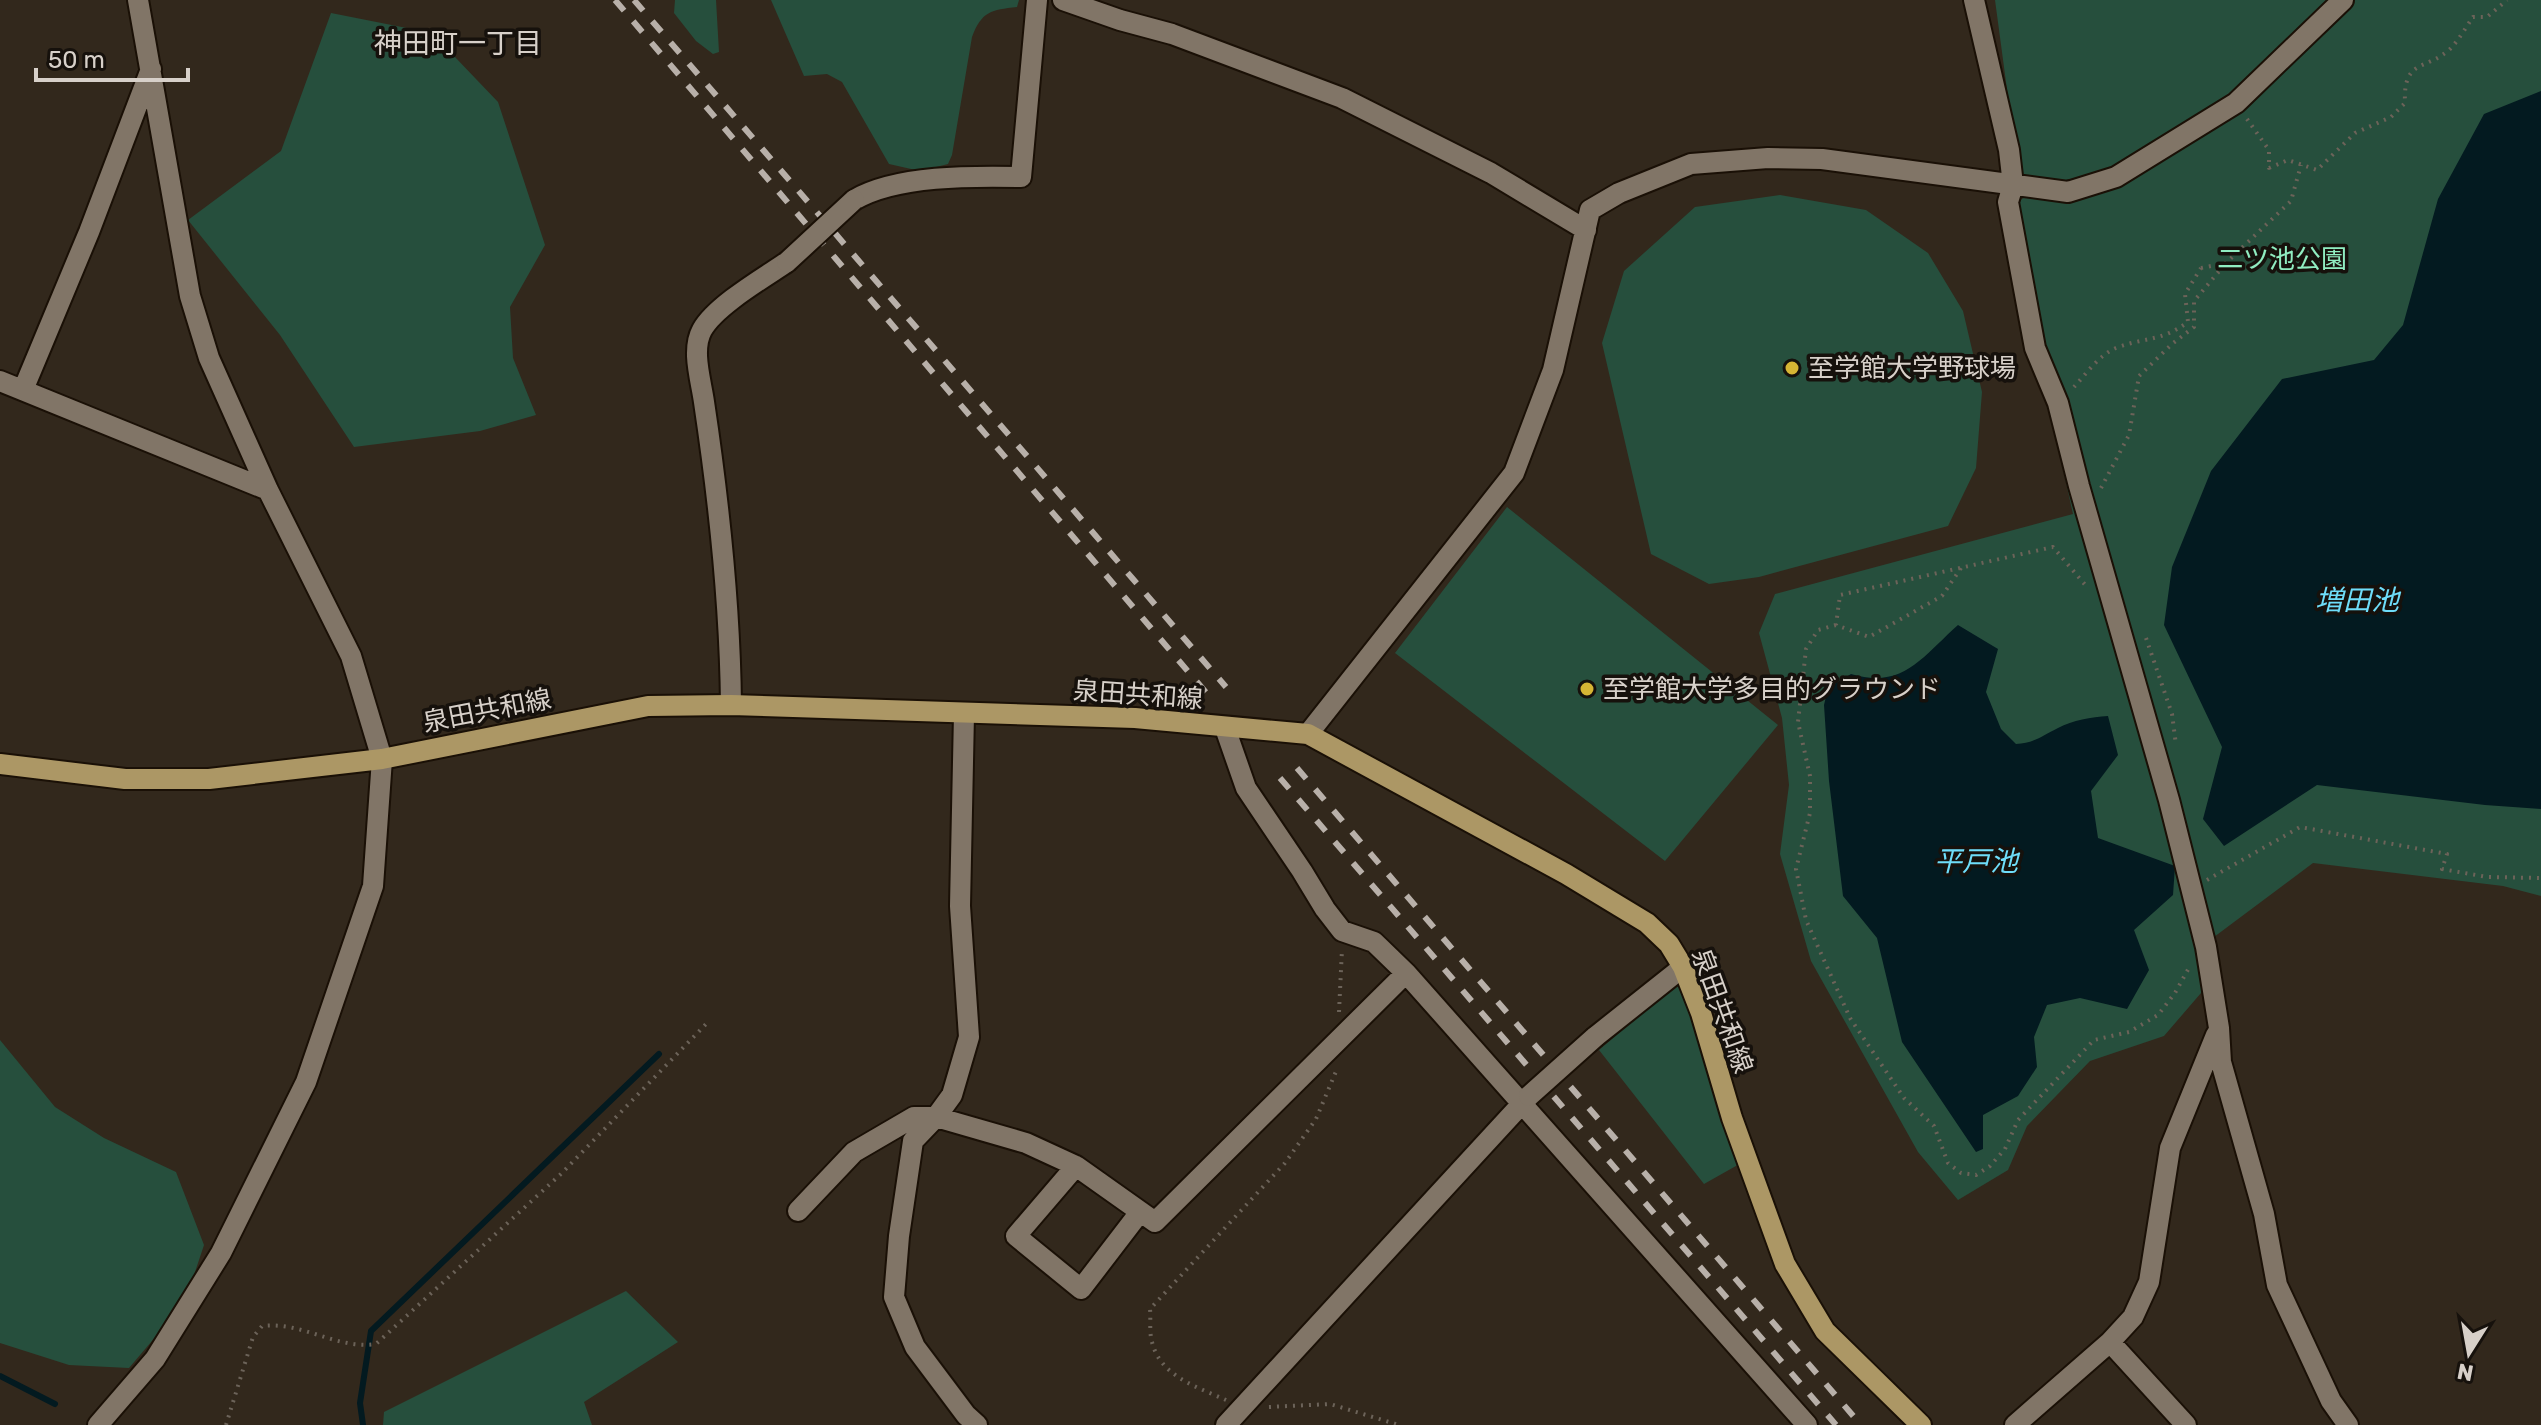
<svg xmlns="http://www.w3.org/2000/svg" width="2541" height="1425" font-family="Rubik,'Noto Sans JP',sans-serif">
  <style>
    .green { fill: #264f3d }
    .water { fill: #031a20 }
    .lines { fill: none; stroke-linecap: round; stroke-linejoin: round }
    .stream { stroke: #031a20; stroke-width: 6 }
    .minor-casing { stroke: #1a1006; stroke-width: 24 }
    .major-casing { stroke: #1a1006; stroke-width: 24 }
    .path { stroke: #6c6359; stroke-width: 4; stroke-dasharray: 2 6; stroke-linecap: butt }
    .minor { stroke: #817567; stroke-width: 20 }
    .major { stroke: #ac9765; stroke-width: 20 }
    .rail { stroke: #b8b0a9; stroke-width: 6; stroke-dasharray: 14 14; stroke-linecap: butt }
    .minor-bridge-casing { stroke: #1a1006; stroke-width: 24; stroke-linecap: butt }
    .minor-bridge { stroke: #817567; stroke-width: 20 }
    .poi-dot { fill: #d6b534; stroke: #16110c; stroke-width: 3 }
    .labels { text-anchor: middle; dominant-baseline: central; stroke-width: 7; stroke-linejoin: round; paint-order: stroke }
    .park-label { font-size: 26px; fill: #90edc1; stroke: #16110c }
    .poi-label { font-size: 26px; fill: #d7d0c9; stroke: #16110c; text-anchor: start }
    .street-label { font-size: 26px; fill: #d7d0c9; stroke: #16110c }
    .neighbourhood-label { font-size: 28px; fill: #d7d0c9; stroke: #16110c }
    .water-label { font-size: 28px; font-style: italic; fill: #6eddf9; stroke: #16110c }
  </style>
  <rect width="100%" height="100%" fill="#32281c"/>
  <path class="green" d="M 675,0 L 716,0 L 719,52 L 713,54 L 696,41 L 674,13 Z
    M 771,0 L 1019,0 L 1017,7 C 991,10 982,11 972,37 L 952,155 L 948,164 L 920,171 L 889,164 L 842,82 L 827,74 L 804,76 Z
    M 1995,0 L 2541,0 L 2541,896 L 2503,886 L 2313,863 L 2214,937 L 2201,993 L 2164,1036 L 2090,1061 L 2027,1126 L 2008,1170 L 1958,1200 L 1918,1152 L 1811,961 L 1780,854 L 1789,785 L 1782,718 L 1759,633 L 1775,594 L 2073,514 L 2005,209 L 2027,196 L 2017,164 Z
    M 331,13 L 432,33 L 498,102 L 545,245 L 510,307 L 513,358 L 536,415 L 480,431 L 354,447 L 280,335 L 188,220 L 281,151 Z
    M 1780,195 L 1866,210 L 1928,253 L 1963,311 L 1982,392 L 1976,468 L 1948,526 L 1759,577 L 1709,584 L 1651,554 L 1602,343 L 1624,271 L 1695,207 Z
    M 1507,507 L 1778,725 L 1665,861 L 1395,653 Z
    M 1682,979 L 1743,1162 L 1704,1184 L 1599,1050 Z
    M 0,1040 L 55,1107 L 104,1138 L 176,1172 L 204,1245 L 185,1302 L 129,1368 L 69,1365 L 0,1343 Z
    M 626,1291 L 678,1342 L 584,1402 L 592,1425 L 383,1425 L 384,1412 Z"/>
  <path class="water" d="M 2541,91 L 2541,809 L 2485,805 L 2317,785 L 2224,846 L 2203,819 L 2222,747 L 2164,625 L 2172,567 L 2211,471 L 2282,379 L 2374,360 L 2403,325 L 2438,199 L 2484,114 Z
    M 1958,625 L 1998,649 L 1986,692 L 2001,729 L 2016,744 C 2034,743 2042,736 2058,728 C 2073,720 2091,717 2108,716 L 2118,755 L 2091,791 L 2098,838 L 2175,866 L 2173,895 L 2134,930 L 2149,970 L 2127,1009 L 2080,998 L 2047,1005 L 2034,1037 L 2037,1067 L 2018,1096 L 1983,1115 L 1983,1149 L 1976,1152 L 1902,1042 L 1877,938 L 1843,896 L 1829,781 L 1824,705 L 1828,688 L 1851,674 C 1903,690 1923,656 1958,625 Z"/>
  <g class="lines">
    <path class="stream" d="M 0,1376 L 55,1404
      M 363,1425 L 360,1403 L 371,1331 L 659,1054"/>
    <g class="minor-casing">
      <path id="minor" d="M 1063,0 L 1120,20 L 1172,34 L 1342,98 L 1491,173 L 1586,230
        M 1974,0 L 2009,150 L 2013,185 L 2008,202 L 2035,348 L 2058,403 L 2079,486 L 2169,800 L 2206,947 L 2219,1028 L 2221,1062 L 2264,1214 L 2277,1285 L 2331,1401 L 2348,1425
        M 854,200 C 896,175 973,176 1021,177 L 1037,0
        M 0,381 L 268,490
        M 23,390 L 89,232 L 151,69
        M 731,705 C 730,604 719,502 704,402 C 701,380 691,350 702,330 C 715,306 765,277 787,262
        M 964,714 L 960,906 L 969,1037 L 952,1095 L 936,1117 L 913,1141 L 899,1236 L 894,1297 L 915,1347 L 966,1415 L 977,1425
        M 1225,728 L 1246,788 L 1302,871 L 1325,909 L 1342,931 L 1374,942 L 1406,973 L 1807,1425
        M 1308,734 L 1514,473 L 1553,370 L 1590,210 L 1619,193 L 1691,164 L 1768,158 L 1822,159 L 2068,192 L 2116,177 L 2236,103 L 2343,0
        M 1595,1037 L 1683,967
        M 1076,1166 L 1016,1236 L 1081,1289 L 1140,1212
        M 798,1211 L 854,1152 L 914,1117 L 936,1117 L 1026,1143 L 1076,1166 L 1155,1222 L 1406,973
        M 2110,1342 L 2186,1425
        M 98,1425 L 155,1359 L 221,1253 L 306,1082 L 373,886 L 382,759 L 351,656 L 268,490 L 209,358 L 190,296 L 138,0
        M 1226,1425 L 1529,1096
        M 2015,1425 L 2110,1342 L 2133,1317 L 2149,1282 L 2170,1148 L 2216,1035"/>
    </g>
    <g class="major-casing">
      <path id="major" d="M 0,764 L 125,779 L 209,779 L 382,759 L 648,706 L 731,705 L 1135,718 L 1308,734 L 1566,874 L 1647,923 L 1669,944 L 1683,967 L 1701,1013 L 1732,1118 L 1785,1264 L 1825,1331 L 1921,1425"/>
    </g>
    <path class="path" d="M 2247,119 L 2269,150 L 2269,168 L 2288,160 L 2317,170 L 2355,133 L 2391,117 L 2405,103 C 2403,58 2426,71 2450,49 C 2459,40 2466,27 2473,17 L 2487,17 L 2507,0
      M 2201,268 L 2226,263 L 2291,201 L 2301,165
      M 2074,387 C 2086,374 2099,355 2116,348 C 2144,337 2161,342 2188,322 L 2185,294 L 2201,268
      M 2101,488 L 2129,435 L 2139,376 L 2172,344 L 2194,327 L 2194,301 L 2226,263
      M 1961,568 L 1942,596 L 1869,637 L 1836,625 L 1840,595 L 2053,547 L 2087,587
      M 1836,625 L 1818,630 L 1806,649 L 1798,722 L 1810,776 L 1810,813 L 1796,869 L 1806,920 L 1850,1018 L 1904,1098 L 1934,1126 L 1948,1163 L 1961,1173 L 1976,1175 L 1990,1166 L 2005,1149 L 2018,1120 L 2094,1040 L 2129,1032 L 2158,1015 L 2175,993 L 2190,966
      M 2146,638 L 2172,714 L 2176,745
      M 2207,880 L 2300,827 L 2447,854 L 2442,869 L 2487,877 L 2541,878
      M 1339,1012 L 1342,949
      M 1226,1400 C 1197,1387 1160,1376 1152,1342 C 1149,1332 1151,1319 1150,1309 L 1285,1163 L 1316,1119 L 1337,1069
      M 1269,1407 L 1330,1404 L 1399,1425
      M 226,1425 L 253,1337 L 262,1326 C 302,1321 337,1350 376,1344 L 562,1173 L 707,1023"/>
    <use href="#minor" class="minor"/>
    <use href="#major" class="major"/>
    <path class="rail" d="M 615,0 L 1209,696
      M 634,0 L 1226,687
      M 1297,768 L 1861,1425
      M 1280,778 L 1836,1425"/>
    <g class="minor-bridge-casing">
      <path id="minor-bridge" d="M 787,262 L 854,200
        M 1529,1096 L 1595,1037"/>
    </g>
    <use href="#minor-bridge" class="minor-bridge"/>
  </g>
  <g class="poi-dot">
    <circle cx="1792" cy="368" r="8"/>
    <circle cx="1587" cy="689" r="8"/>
  </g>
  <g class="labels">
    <g class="park-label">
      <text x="2282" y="259">二ツ池公園</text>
    </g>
    <g class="poi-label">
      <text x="1808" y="368">至学館大学野球場</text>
      <text x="1603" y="689">至学館大学多目的グラウンド</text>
    </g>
    <g class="street-label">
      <text transform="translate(1138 695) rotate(4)">泉田共和線</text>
      <text transform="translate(487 711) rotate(-11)">泉田共和線</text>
      <text transform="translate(1722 1011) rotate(70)">泉田共和線</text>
    </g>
    <g class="neighbourhood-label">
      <text x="458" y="43">神田町一丁目</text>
    </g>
    <g class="water-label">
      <text x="2357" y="600">増田池</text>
      <text x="1976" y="861">平戸池</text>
    </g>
  </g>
  <g transform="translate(2469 1353) rotate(191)" stroke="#16110c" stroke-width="6" paint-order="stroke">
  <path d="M0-6L14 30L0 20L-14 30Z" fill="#d7d0c9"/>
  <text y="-12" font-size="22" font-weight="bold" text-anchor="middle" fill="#d7d0c9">N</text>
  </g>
  <path d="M36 68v12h152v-12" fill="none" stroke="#d7d0c9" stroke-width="4"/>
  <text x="48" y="68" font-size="24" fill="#d7d0c9" stroke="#16110c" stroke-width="6" paint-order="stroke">50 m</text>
</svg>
